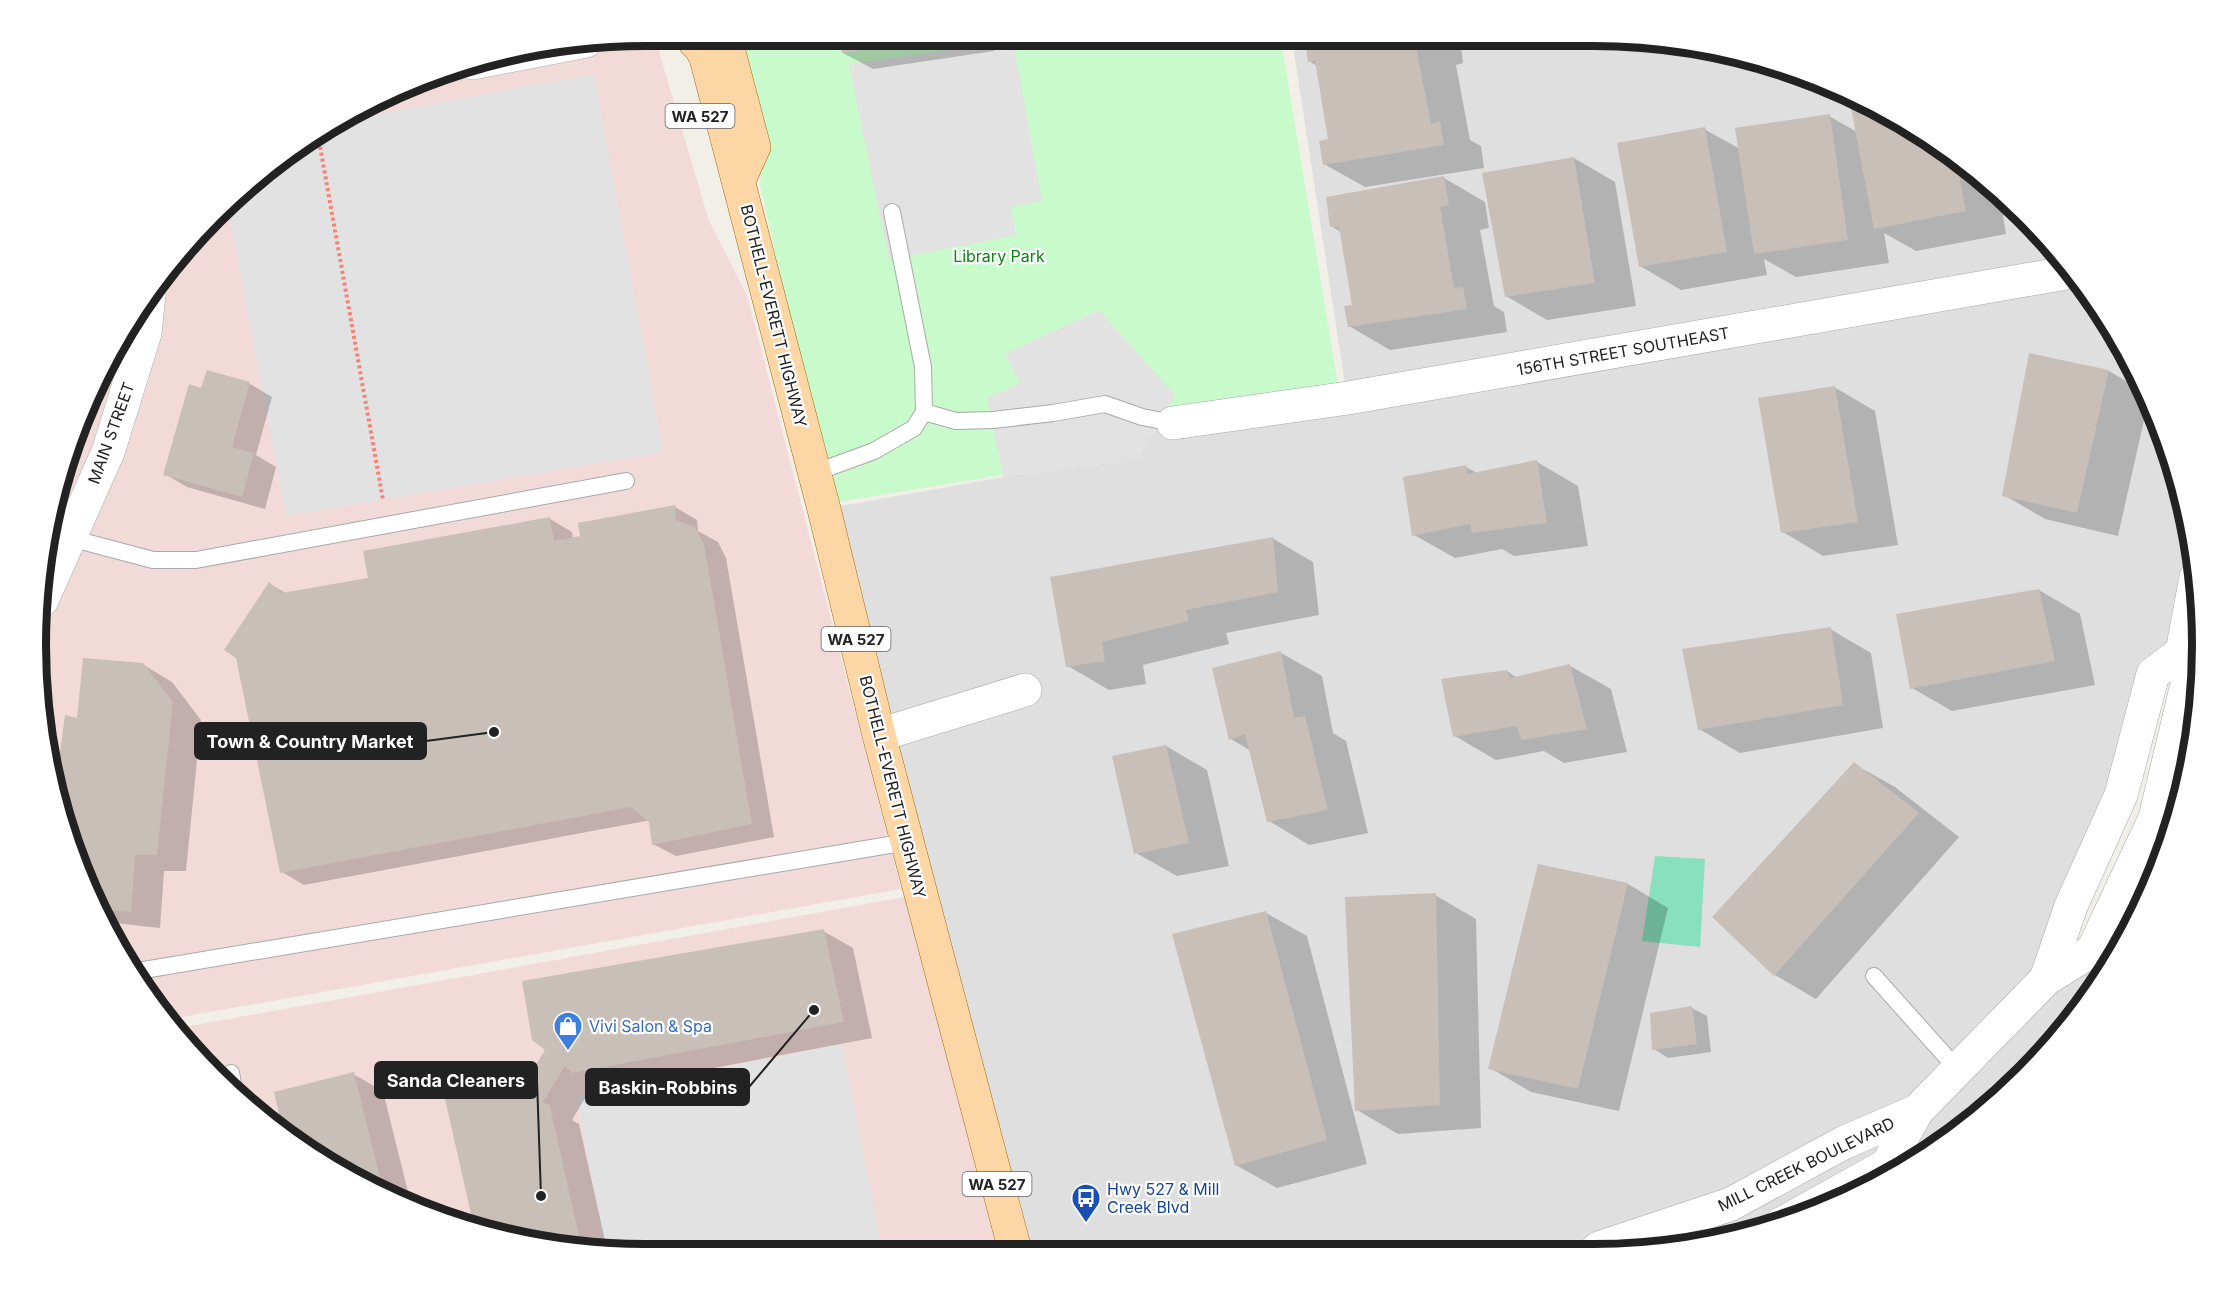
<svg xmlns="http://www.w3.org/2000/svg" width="2239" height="1291" font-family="Inter,sans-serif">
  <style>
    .residential { fill: #e0dfdf }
    .commercial { fill: #f2dad9 }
    .forest { fill: #add19e }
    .park { fill: #c8facc }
    .pitch { fill: #88e0be }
    .parking { fill: #e2e2e2 }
    .shadow { fill: #0003 }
    .building { fill: #c7bfb8 }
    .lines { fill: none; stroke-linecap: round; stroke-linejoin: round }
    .service-casing { stroke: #a9a9a9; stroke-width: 18 }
    .minor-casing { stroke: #a9a9a9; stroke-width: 34 }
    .tertiary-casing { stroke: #a9a9a9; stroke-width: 34 }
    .primary-casing { stroke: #a06b00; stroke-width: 34 }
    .path { stroke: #fa8072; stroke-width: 4; stroke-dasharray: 3 3; stroke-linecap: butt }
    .service { stroke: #fff; stroke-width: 16 }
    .minor { stroke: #fff; stroke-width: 33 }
    .tertiary { stroke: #fff; stroke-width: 33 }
    .primary { stroke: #fcd6a4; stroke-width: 33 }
    .labels { text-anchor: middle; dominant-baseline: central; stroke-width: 4.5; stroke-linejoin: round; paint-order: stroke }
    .shield { fill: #fff; stroke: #646464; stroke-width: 1.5 }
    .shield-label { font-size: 15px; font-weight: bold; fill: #222 }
    .park-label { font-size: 16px; fill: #0c8416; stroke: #fff }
    .street-label { font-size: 16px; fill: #222; stroke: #fff }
    .shop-label { font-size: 16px; fill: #366cbe; stroke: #fff; text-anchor: start }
    .transit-label { font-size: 16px; fill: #164399; stroke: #fff; text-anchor: start }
    .rim { fill: none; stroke: #222; stroke-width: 8 }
    .leader { fill: none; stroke: #222; stroke-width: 2 }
    .callout-dot { fill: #222; stroke: #fff; stroke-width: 2 }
    .callout { fill: #222; stroke: #222; stroke-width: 2 }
    .callout-label { font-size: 18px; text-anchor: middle; font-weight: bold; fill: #fff }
  </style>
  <rect width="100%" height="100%" fill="#f2efe9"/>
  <path class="residential" d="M 1634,37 L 1789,68 L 1932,139 L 2024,214 L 2100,307 L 2156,412 L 2191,526 L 2196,577 L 2182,652 L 2153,674 L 2062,933 L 2093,950 L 2110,966 L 2100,984 L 2024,1077 L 1899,1173 L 1789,1223 L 1634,1254 L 1016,1254 L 824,509 L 1003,477 L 1137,459 L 1155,429 L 1347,397 L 1292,39 Z"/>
  <path class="commercial" d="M 566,41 L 656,41 L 709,221 L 747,295 L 901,889 L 165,1020 L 117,950 L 68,842 L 48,764 L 36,646 L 57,487 L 99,376 L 139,307 L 214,215 L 275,162 L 376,99 L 450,68 Z
    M 921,894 L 1016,1254 L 605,1254 L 449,1223 L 307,1152 L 243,1104 L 173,1029 Z"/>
  <path class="forest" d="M 2196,577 L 2203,645 L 2191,764 L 2157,878 L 2110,966 L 2093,950 L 2155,818 Z"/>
  <path class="park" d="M 1281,39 L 1338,385 L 1143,429 L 1131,454 L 832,503 L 760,184 L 768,135 L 744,41 Z"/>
  <path class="pitch" d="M 1655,856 L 1705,859 L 1700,947 L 1642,941 Z"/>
  <path class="parking" d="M 1013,41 L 1042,201 L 1011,207 L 1016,235 L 889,260 L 849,64 Z
    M 594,74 L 663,452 L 286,516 L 227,203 L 275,162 L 340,121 Z
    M 1099,310 L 1175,395 L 1137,459 L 1003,477 L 987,398 L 1020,383 L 1005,354 Z
    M 842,1044 L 883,1254 L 607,1254 L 576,1097 Z"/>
  <path class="shadow" d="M 1460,38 L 1463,63 L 1456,65 L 1470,140 L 1481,146 L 1484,168 L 1365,187 L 1324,164 L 1329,141 L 1317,66 L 1309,61 L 1306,39 Z
    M 842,40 L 993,40 L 994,51 L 873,69 L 843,53 Z
    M 1860,103 L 1932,139 L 2024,214 L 2037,229 L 2002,209 L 2006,234 L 1916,251 L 1884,233 L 1889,263 L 1796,277 L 1764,259 L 1767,275 L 1681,290 L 1640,266 L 1704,129 L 1740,149 L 1829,116 L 1857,132 Z
    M 1574,158 L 1615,182 L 1636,306 L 1547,320 L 1506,296 Z
    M 1444,178 L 1485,202 L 1489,228 L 1480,230 L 1494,306 L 1504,312 L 1507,332 L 1390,350 L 1349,326 L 1353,306 L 1341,232 L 1331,226 Z
    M 2109,371 L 2146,393 L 2149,398 L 2118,536 L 2045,519 L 2004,495 Z
    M 208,372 L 250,384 L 272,397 L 256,455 L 276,467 L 265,509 L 187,487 L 165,474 L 202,390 Z
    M 97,381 L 101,383 L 72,447 Z
    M 1834,387 L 1875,411 L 1898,545 L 1823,556 L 1783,532 Z
    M 1537,462 L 1578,486 L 1588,546 L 1514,556 L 1502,549 L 1455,558 L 1414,535 L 1466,467 L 1477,473 Z
    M 675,507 L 697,520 L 698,531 L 718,542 L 726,558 L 774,837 L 676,856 L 653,844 L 651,820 L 304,885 L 282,872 L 270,584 L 287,594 L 370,579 L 550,519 L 572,532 L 573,539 Z
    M 1272,538 L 1313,562 L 1319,615 L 1226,633 L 1229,644 L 1143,665 L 1146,684 L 1109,690 L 1068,666 L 1051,578 Z
    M 2039,590 L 2080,614 L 2095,685 L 1952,711 L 1912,688 Z
    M 1830,629 L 1871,653 L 1883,728 L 1740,753 L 1699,729 Z
    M 1281,653 L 1322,676 L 1333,733 L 1346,741 L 1368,833 L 1309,845 L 1269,821 L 1251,751 L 1231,739 Z
    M 142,664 L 172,682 L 201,720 L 186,871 L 164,871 L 160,928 L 105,922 L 68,842 L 47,754 L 61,755 L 78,720 Z
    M 1570,666 L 1611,689 L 1627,752 L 1564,763 L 1544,751 L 1496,760 L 1455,736 L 1507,671 L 1517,678 Z
    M 1166,746 L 1207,770 L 1229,866 L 1177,876 L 1136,853 Z
    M 1854,764 L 1895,787 L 1959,837 L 1816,999 L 1775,975 L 1714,917 Z
    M 1628,884 L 1668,908 L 1619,1111 L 1531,1092 L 1490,1068 Z
    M 1435,895 L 1476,919 L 1481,1128 L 1398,1134 L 1357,1110 Z
    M 1266,913 L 1307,936 L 1367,1164 L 1277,1188 L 1236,1165 Z
    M 823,931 L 853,948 L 872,1038 L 603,1089 L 594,1083 L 572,1120 L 579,1124 L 608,1254 L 476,1228 L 446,1100 L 522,1090 L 547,1050 Z
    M 1692,1008 L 1707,1016 L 1711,1052 L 1668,1058 L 1654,1049 Z
    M 353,1074 L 383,1091 L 411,1204 L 307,1152 L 286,1136 Z"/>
  <path class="building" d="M 1422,38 L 1423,40 L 1415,42 L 1431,124 L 1440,121 L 1444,145 L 1323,165 L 1319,141 L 1328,139 L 1315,61 L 1308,62 L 1305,39 Z
    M 840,40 L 921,40 L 921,41 L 842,53 Z
    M 1858,102 L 1932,139 L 1956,159 L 1966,211 L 1874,229 L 1850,103 Z
    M 1830,114 L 1848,240 L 1754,254 L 1735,128 Z
    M 1705,127 L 1727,252 L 1639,267 L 1617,143 Z
    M 1574,157 L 1595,283 L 1505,297 L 1482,173 Z
    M 1444,176 L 1449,205 L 1440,207 L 1454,288 L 1463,287 L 1467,309 L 1348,327 L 1344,306 L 1352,305 L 1339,227 L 1330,227 L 1326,197 Z
    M 1992,188 L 2012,204 L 1995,207 Z
    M 2029,353 L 2109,370 L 2077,513 L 2002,496 Z
    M 207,370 L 250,382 L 232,447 L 254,453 L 242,497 L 163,475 L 189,384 L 201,388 Z
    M 1835,386 L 1858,522 L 1781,533 L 1758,398 Z
    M 1537,460 L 1547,523 L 1472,533 L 1470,524 L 1412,536 L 1403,477 L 1466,465 L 1467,474 Z
    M 675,505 L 676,520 L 695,527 L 704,544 L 752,824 L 652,845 L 649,822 L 631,807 L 280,873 L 236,658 L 224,650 L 269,582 L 282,593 L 368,578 L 363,551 L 550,517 L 554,541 L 580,536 L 578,523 Z
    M 1273,537 L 1278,592 L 1186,610 L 1189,621 L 1102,642 L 1105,661 L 1066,667 L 1050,577 Z
    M 2039,589 L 2055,661 L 1910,689 L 1896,614 Z
    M 1831,627 L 1843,705 L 1698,730 L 1682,649 Z
    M 1281,651 L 1294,718 L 1305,716 L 1328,810 L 1267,822 L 1245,734 L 1229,740 L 1212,668 Z
    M 83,658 L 143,663 L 173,702 L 157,855 L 135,855 L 131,912 L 99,909 L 68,842 L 48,764 L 46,752 L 60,753 L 65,715 L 77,718 Z
    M 1570,664 L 1587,729 L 1522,740 L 1516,726 L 1453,737 L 1441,679 L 1507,670 L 1510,678 Z
    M 1166,745 L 1189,843 L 1134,854 L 1112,756 Z
    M 1854,762 L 1919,813 L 1774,976 L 1712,917 Z
    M 1538,864 L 1628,883 L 1578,1089 L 1488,1069 Z
    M 1436,893 L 1440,1105 L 1355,1111 L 1345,897 Z
    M 1266,911 L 1327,1140 L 1235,1166 L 1172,934 Z
    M 824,929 L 844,1022 L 572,1073 L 565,1066 L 543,1102 L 550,1106 L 582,1249 L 474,1227 L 445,1099 L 513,1083 L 521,1089 L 545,1050 L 532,1040 L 522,981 Z
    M 1692,1006 L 1697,1044 L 1652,1050 L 1650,1013 Z
    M 354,1072 L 383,1190 L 307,1152 L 284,1135 L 274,1092 Z"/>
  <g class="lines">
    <g class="service-casing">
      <path id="service" d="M 924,412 L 956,421 L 993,420 L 1053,413 L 1105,404 L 1142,417 L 1173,423
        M 814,473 L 874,451 L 914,428 L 924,412 L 923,367 L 892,212
        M 70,538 L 153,560 L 196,560 L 626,481
        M 132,972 L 907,842
        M 1874,976 L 1958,1070
        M 231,1073 L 235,1095"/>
    </g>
    <g class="minor-casing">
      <path id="minor" d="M 473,63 L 586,41
        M 1173,423 L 1348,398 L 2072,272
        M 42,600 L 108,452 L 145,333 L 149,294
        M 879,735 L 1025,690"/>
    </g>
    <g class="tertiary-casing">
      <path id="tertiary" d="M 2046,979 L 2071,906 L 2121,795 L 2153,674 L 2182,652
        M 1781,1224 L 1887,1165 L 1917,1111 L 2046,979 L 2093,950 L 2155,818 L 2188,680 L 2182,652 L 2196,577
        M 1593,1254 L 1599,1248 L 1731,1204 L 1843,1143 L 1917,1111"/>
    </g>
    <g class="primary-casing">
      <path id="primary" d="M 694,41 L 701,48 L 706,58 L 824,509 L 879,735 L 1016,1254
        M 726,41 L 754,147 L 739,180"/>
    </g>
    <path class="path" d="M 318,135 L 383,500"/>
    <use href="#service" class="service"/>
    <use href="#minor" class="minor"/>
    <use href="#tertiary" class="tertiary"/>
    <use href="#primary" class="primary"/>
  </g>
  <defs>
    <g id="shop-pin" transform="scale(1.5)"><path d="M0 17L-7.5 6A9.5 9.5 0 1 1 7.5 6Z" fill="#3f7fe0" stroke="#fff"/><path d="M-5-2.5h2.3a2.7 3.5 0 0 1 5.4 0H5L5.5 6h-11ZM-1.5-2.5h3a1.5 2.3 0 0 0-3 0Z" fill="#fff"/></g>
    <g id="bus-pin" transform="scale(1.5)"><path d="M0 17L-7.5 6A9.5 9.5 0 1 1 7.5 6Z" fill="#1a4fb4" stroke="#fff"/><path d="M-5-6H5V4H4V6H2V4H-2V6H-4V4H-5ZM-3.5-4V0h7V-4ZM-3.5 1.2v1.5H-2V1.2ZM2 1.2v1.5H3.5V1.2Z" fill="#fff"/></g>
  </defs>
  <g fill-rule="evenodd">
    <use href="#shop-pin" x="568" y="1026"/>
    <use href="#bus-pin" x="1086" y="1198"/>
  </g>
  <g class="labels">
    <g class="shield">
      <rect x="665.5" y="104" width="69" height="24" rx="4.5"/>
      <rect x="821.5" y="627" width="69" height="24" rx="4.5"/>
      <rect x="962.5" y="1172" width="69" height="24" rx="4.5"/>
    </g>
    <g class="shield-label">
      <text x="700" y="116">WA 527</text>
      <text x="856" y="639">WA 527</text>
      <text x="997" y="1184">WA 527</text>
    </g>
    <g class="park-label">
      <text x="999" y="256">Library Park</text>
    </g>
    <g class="street-label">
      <text transform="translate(774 316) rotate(76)">BOTHELL-EVERETT HIGHWAY</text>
      <text transform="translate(1623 351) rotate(-10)">156TH STREET SOUTHEAST</text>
      <text transform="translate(111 433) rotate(-70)">MAIN STREET</text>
      <text transform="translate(893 787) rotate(76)">BOTHELL-EVERETT HIGHWAY</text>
      <text transform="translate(1806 1164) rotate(-26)">MILL CREEK BOULEVARD</text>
    </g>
    <g class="shop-label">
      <text x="589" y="1026">Vivi Salon &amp; Spa</text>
    </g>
    <g class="transit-label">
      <text x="1107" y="1189">Hwy 527 &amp; Mill<tspan x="1107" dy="18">Creek Blvd</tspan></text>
    </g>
  </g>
  <path d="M0 0H2239V1291H0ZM645 46H1593A599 599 0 0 1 2192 645V645A599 599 0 0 1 1593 1244H645A599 599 0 0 1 46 645V645A599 599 0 0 1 645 46Z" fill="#fff" fill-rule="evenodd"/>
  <path class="rim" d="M645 46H1593A599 599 0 0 1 2192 645V645A599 599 0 0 1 1593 1244H645A599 599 0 0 1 46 645V645A599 599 0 0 1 645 46Z"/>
  <path class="leader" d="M494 732L426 741M541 1196L537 1080M814 1010L749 1087"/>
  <g class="callout-dot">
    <circle cx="494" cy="732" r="6"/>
    <circle cx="541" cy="1196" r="6"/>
    <circle cx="814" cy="1010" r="6"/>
  </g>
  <g class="callout">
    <rect x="195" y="723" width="231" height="36" rx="6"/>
    <rect x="375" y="1062" width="162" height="36" rx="6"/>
    <rect x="586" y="1069" width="163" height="36" rx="6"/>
  </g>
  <g class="callout-label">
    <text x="310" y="748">Town &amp; Country Market</text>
    <text x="456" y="1087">Sanda Cleaners</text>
    <text x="668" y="1094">Baskin-Robbins</text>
  </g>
</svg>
